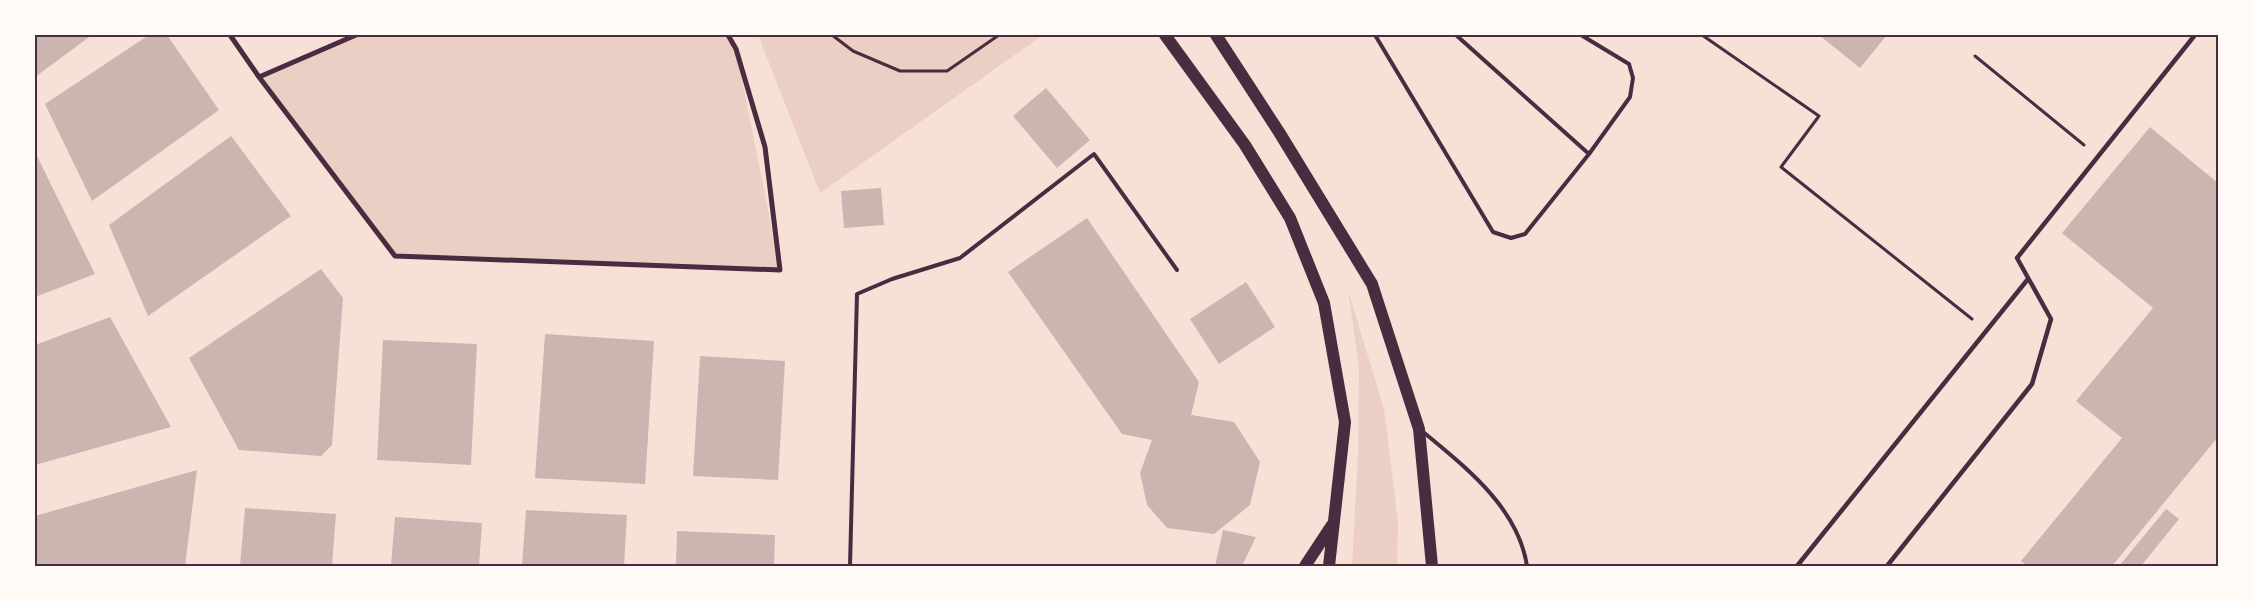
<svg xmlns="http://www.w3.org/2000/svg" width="2253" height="601" font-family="'Roboto Condensed',sans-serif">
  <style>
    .green { fill: #ebcfc5 }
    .building { fill: #ccb4b1 }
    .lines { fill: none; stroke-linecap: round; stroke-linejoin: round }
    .path { stroke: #4a2c40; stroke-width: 3 }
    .service { stroke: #4a2c40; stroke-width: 4 }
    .pedestrian { stroke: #4a2c40; stroke-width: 4.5 }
    .minor { stroke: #4a2c40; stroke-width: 5 }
    .primary { stroke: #4a2c40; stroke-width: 12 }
    .neatline { fill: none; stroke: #4a2c40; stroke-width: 2 }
  </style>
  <rect width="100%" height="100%" fill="#f7e1d7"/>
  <path class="green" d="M 356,35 L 728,35 L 736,49 L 780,270 L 395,256 L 259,77 Z
    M 758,35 L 1043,35 L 820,193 Z
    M 1348,290 L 1384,409 L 1398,522 L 1397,566 L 1352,566 L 1358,453 L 1359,367 Z"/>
  <path class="building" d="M 35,35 L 92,35 L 35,77 Z
    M 149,35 L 167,35 L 219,110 L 92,201 L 45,104 Z
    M 1819,35 L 1887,35 L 1860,68 Z
    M 1046,88 L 1090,140 L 1057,168 L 1013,116 Z
    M 2150,127 L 2218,183 L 2218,437 L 2112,566 L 2027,566 L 2021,561 L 2122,438 L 2076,401 L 2153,308 L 2062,233 Z
    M 231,136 L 291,216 L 148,316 L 109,225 Z
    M 37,156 L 95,274 L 35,297 L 35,157 Z
    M 881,188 L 884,225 L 844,228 L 841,191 Z
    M 1087,218 L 1199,382 L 1191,415 L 1234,422 L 1260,462 L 1250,505 L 1214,534 L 1167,528 L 1147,505 L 1140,473 L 1152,440 L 1122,434 L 1008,272 Z
    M 321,269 L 343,298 L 332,445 L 321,456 L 239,450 L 189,358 Z
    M 1246,282 L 1275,327 L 1219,364 L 1190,319 Z
    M 110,317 L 171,427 L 35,465 L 35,345 Z
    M 545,334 L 654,341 L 645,484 L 535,478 Z
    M 383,340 L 477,344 L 471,465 L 377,460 Z
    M 700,356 L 785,361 L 778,480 L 693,476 Z
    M 197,470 L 185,566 L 36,566 L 35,516 Z
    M 245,508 L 336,514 L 332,566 L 240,566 Z
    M 2166,509 L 2179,519 L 2141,566 L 2119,566 Z
    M 526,510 L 627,515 L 624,566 L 522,566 Z
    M 395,517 L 482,523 L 479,566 L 391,566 Z
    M 1223,530 L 1256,537 L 1242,566 L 1215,566 Z
    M 677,531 L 775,535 L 774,566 L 676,566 Z"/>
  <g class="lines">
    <path class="path" d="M 832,35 L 853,51 L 900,71 L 947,71 L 999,35
      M 1702,35 L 1819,116 L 1781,167 L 1972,319
      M 1975,56 L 2084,145"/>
    <path class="service" d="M 1375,35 L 1493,232 L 1511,238 L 1525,234 L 1589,154 L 1630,97 L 1633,78 L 1629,64 L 1581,35
      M 1456,35 L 1589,154
      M 1422,431 C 1465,467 1518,507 1527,566
      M 850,566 L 857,294 L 892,279 L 960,258 L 1094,154 L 1177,270"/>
    <path class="pedestrian" d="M 1797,566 L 2028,279
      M 1887,566 L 2032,384 L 2051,319 L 2017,258 L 2195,35"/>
    <path class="minor" d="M 230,35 L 259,77 L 395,256 L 780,270 L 765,147 L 736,49 L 728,35
      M 259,77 L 356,35"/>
    <path class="primary" d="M 1165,35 L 1245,145 L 1290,218 L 1324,303 L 1345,422 L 1329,566
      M 1216,35 L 1279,132 L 1372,284 L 1419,429 L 1432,566
      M 1305,566 L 1332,525"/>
  </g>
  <rect width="2253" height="601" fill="none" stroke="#fffaf5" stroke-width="72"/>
  <rect x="36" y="36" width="2181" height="529" class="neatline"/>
</svg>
